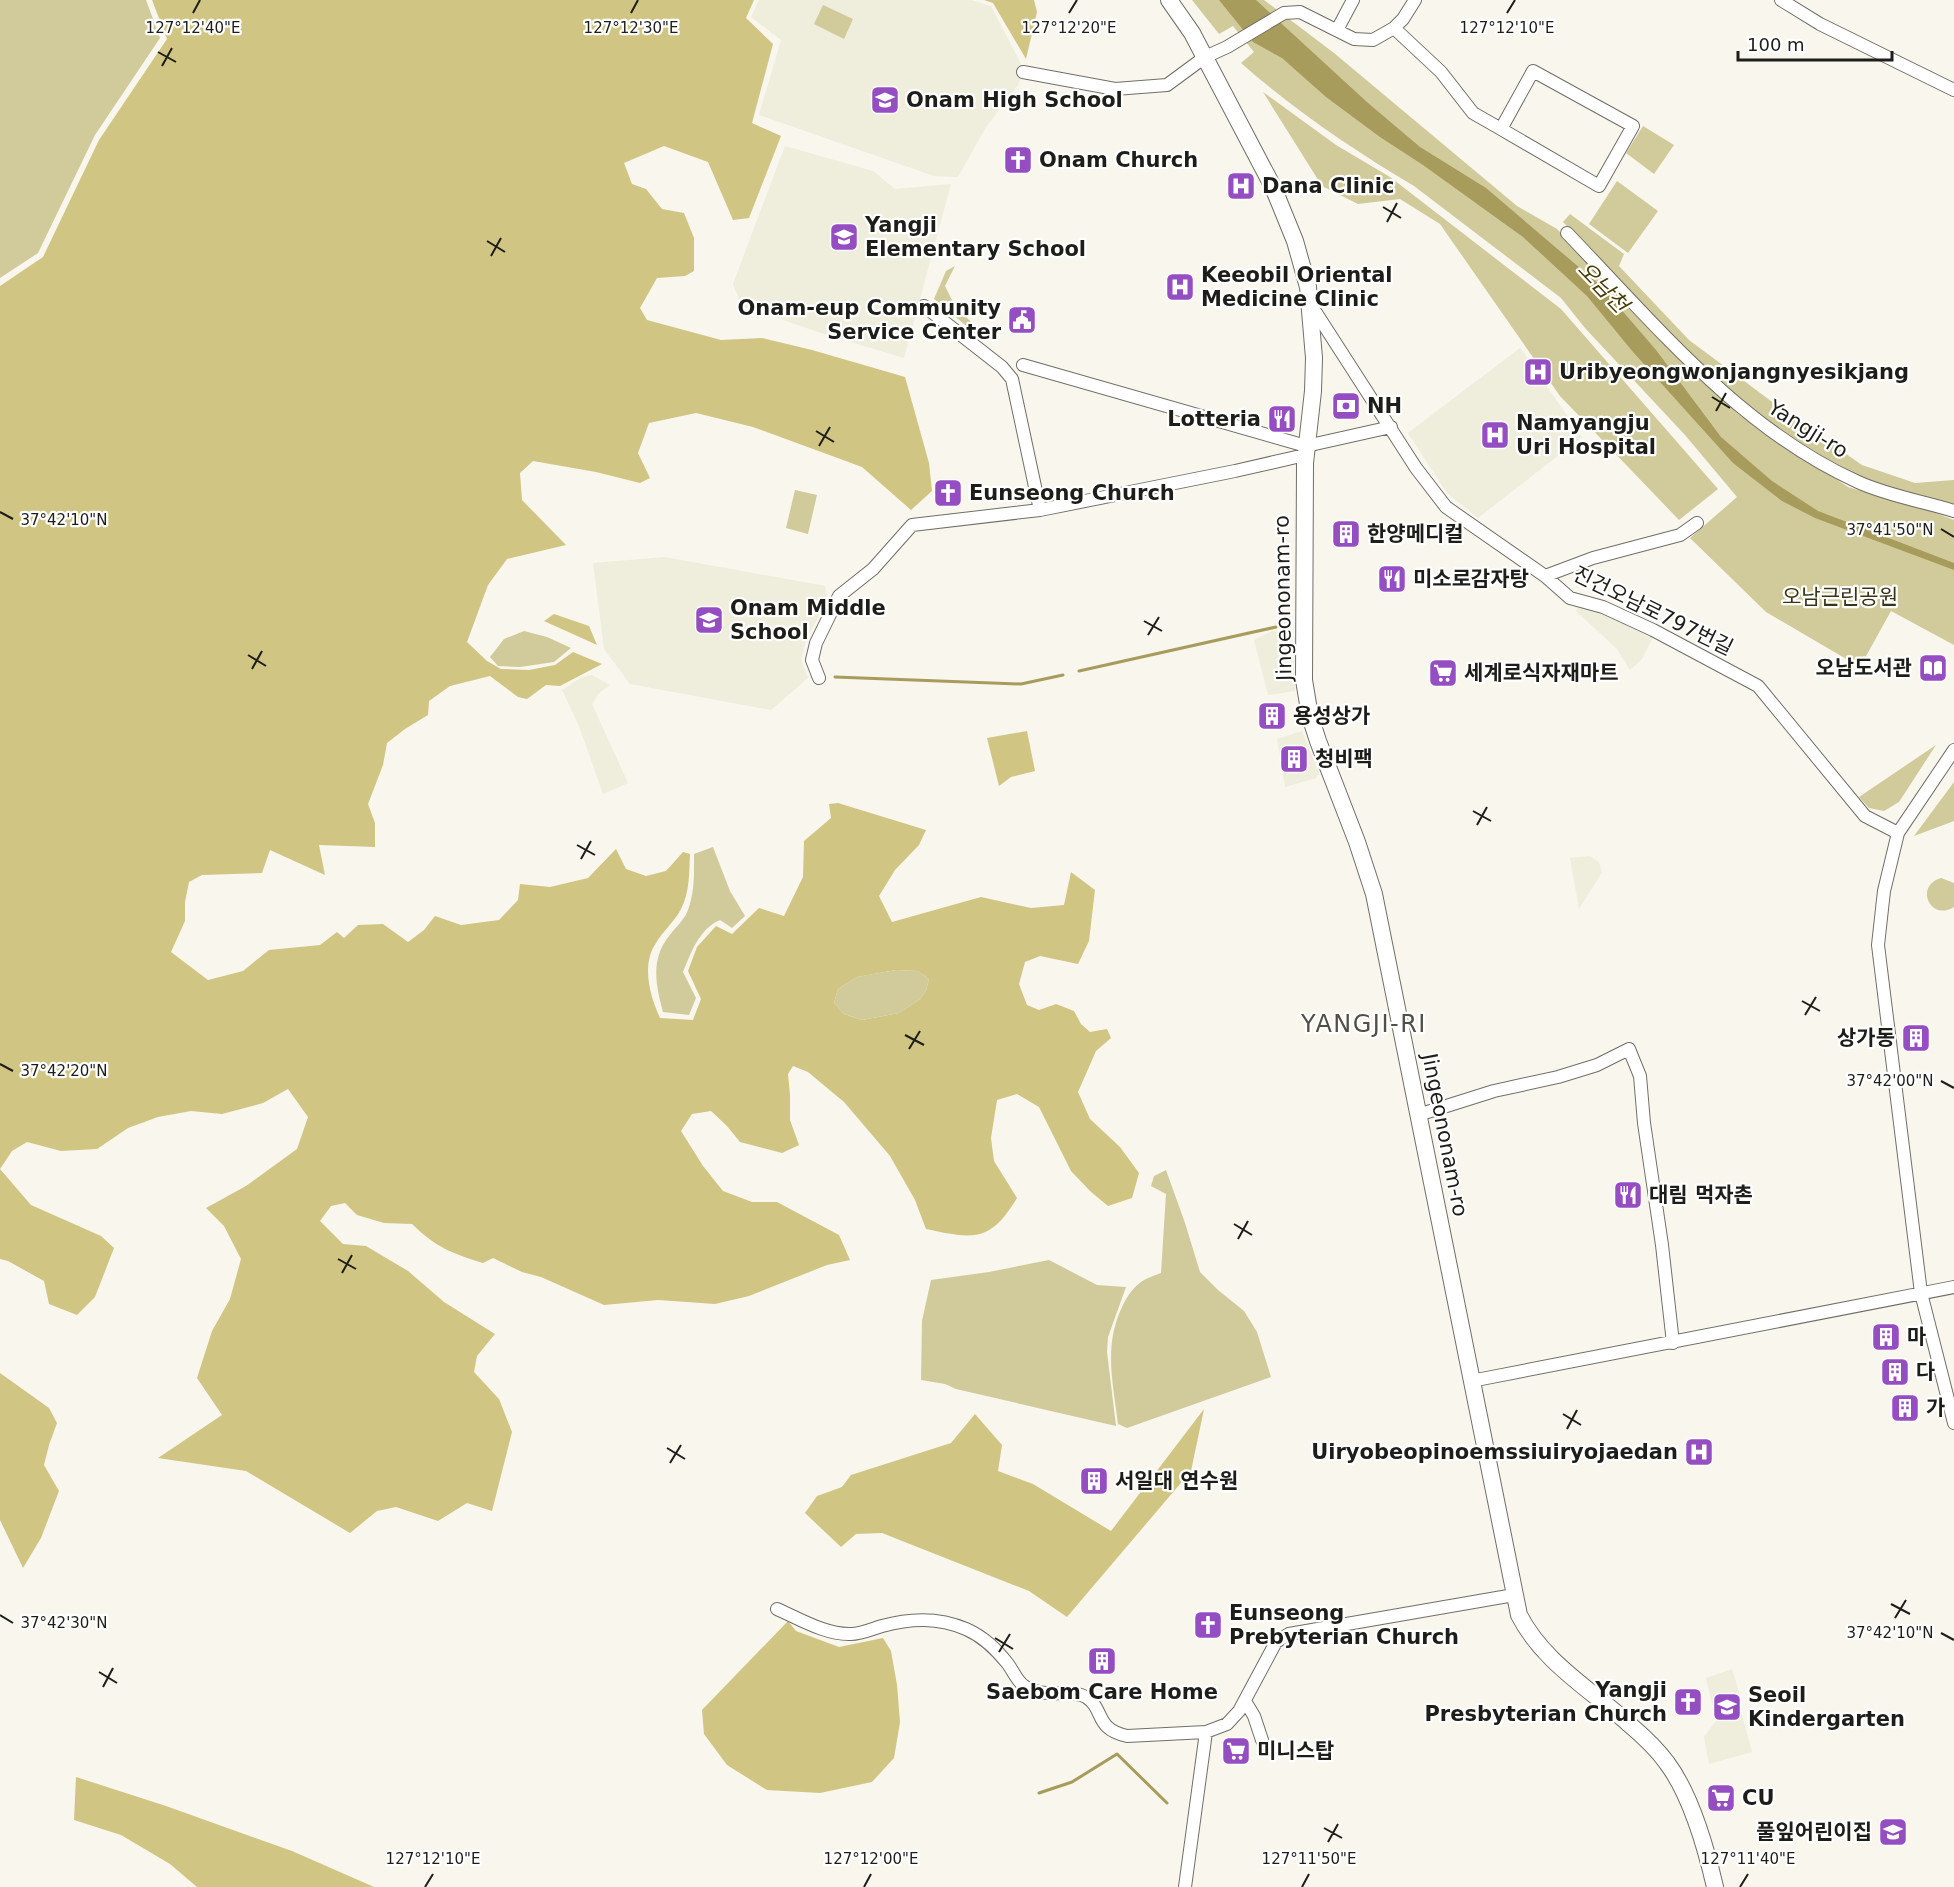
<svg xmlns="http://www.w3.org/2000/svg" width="1954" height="1887" font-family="'DejaVu Sans','Noto Sans KR',sans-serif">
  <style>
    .built { fill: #efeddc }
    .green { fill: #d1ca9a }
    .forest { fill: #d0c583; fill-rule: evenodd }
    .water { fill: #a79c5b }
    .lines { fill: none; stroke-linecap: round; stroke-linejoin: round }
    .stream { stroke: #a79c5b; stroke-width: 3 }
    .street-casing { stroke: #706f67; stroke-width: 14 }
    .secondary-casing { stroke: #706f67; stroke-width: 18 }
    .street { stroke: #fff; stroke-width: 12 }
    .secondary { stroke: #fff; stroke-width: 16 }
    .ticks { fill: none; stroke: #1d1d1a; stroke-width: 2 }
    .labels { text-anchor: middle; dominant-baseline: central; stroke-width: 4.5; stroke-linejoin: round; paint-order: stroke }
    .poi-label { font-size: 21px; font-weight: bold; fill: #1d1d1a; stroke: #fff; text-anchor: start }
    .street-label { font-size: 21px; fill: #1d1d1a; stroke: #fff }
    .park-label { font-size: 21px; fill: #383416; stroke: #fff }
    .water-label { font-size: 22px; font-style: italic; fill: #453d06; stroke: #fff }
    .quarter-label { font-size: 24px; letter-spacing: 1.5px; fill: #515048; stroke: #fff }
    .ticks-label { font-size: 15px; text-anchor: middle; fill: #1d1d1a; stroke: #fff; stroke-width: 4.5; stroke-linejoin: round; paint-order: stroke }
  </style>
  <rect width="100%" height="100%" fill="#f8f6ed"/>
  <path class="built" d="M 759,0 L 971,0 L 991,6 L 1019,60 L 1023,72 L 1018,85 L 986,127 L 958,177 L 934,176 L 759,115 L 781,40 L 751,17 Z
    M 785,146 L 873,171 L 895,189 L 951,184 L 904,358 L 821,333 L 742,306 L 733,284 Z
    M 1520,348 L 1582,437 L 1478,518 L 1447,493 L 1408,433 Z
    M 665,557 L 825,586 L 827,601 L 806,640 L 801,660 L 808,678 L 771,710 L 630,684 L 604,649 L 593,563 Z
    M 1579,606 L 1606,613 L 1653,637 L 1642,659 L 1630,670 L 1616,648 L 1576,611 Z
    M 1272,631 L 1292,633 L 1295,691 L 1268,695 L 1254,640 Z
    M 592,675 L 610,685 L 598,694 L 592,704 L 628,783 L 603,794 L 579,726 L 562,690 L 582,677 Z
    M 1302,731 L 1319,773 L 1316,778 L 1285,787 L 1277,739 Z
    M 1590,856 L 1599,862 L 1602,872 L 1579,909 L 1570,858 Z
    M 1732,1669 L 1740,1695 L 1737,1696 L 1752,1752 L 1709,1764 L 1704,1737 L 1716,1721 L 1706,1678 Z"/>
  <path class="green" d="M 0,0 L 146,0 L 160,38 L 95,135 L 38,253 L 0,278 Z
    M 1192,0 L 1264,0 L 1334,53 L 1517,206 L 1557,229 L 1605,281 L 1738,414 L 1848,487 L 1936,513 L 1954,520 L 1954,645 L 1891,611 L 1860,667 L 1766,612 L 1690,538 L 1737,497 L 1685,435 L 1585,328 L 1561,298 L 1414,186 C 1355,151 1293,109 1241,63 L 1254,52 L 1233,26 L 1219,34 Z
    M 823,5 L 853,19 L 844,39 L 814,24 Z
    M 1263,92 L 1336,145 L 1390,177 L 1561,309 L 1718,489 L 1679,520 L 1560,396 L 1440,224 L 1400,199 L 1358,204 L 1322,186 Z
    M 1643,126 L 1674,145 L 1654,174 L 1626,153 Z
    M 1617,181 L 1658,211 L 1628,253 L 1589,224 Z
    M 1570,214 L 1624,254 L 1619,266 L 1689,340 L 1791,416 L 1862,465 L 1915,483 L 1954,480 L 1954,506 L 1902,493 L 1860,478 L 1787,437 L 1740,401 L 1693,356 L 1563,222 Z
    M 955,266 L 945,286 L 955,306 L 975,326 L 976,334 L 934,299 L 946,271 Z
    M 795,490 L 817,495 L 808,534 L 786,528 Z
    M 524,631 L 547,637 L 571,648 L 554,662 L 520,667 L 498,666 L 490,657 L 504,639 Z
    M 1936,745 L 1899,802 L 1884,811 L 1869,808 L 1859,797 Z
    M 1954,782 L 1954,821 L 1914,836 Z
    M 713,847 L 730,891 L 745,916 L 732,928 L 720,920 C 699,929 691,953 683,972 L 696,998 L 689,1015 L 663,1012 C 656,985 650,960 669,936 C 675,928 685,919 688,910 C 695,891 694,873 694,854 Z
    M 1941,878 L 1954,883 L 1954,907 C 1930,922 1914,886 1941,878 Z
    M 896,970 L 918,971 L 929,979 L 926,991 L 920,999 L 899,1013 L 862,1020 L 844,1014 L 834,1003 L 838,989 L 857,977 Z
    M 1166,1170 L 1185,1223 L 1200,1272 L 1218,1290 L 1244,1311 L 1257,1332 L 1271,1377 L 1127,1428 L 1118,1424 C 1113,1382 1103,1345 1123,1305 C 1128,1295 1134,1286 1144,1280 C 1149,1277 1156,1275 1161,1273 L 1166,1194 L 1151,1186 L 1154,1176 Z
    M 1049,1260 L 1097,1285 L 1126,1287 L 1108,1337 L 1107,1352 L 1116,1426 L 956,1389 L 945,1384 L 921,1380 L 922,1321 L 931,1280 L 989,1272 Z"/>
  <path class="forest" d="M 152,0 L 754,0 L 746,18 L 773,44 L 752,123 L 781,136 L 749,218 L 733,220 L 708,162 L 664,146 L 624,163 L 632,184 L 646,189 L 662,209 L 684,213 L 694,238 L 694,271 L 685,276 L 657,278 L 640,308 L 647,320 L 721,340 L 762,338 L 812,350 L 905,377 L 929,463 L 932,491 L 911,510 L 862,467 L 753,427 L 696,413 L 649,423 L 638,453 L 650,478 L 640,483 L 596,472 L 533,461 L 520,473 L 522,500 L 566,545 L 507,559 L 488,585 L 467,642 L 487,661 L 501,669 L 529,670 L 555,665 L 573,652 L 602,664 L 560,686 L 546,685 L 527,699 L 518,697 L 490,676 L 450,686 L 429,701 L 428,715 L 405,729 L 387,743 L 383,765 L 368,804 L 375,823 L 375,847 L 319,845 L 325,875 L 270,850 L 262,873 L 202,875 L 189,882 L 185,902 L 185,921 L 171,952 L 208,980 L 243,971 L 269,950 L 320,945 L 337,932 L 344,938 L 358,925 L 383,924 L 408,942 L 424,930 L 435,916 L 461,925 L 499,920 L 518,900 L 520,884 L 550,887 L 588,878 L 616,849 L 626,869 L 646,876 L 666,871 L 683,852 L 690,854 C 689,872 690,892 681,909 C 675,921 663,931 656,943 C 641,965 650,996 660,1018 L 693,1020 L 701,999 L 688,971 L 697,947 L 716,926 L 732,934 L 759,908 L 784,916 L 803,877 L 804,841 L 831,818 L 829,804 L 838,803 L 926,830 L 919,845 L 895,870 L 879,896 L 892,922 L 981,897 L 1031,908 L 1064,905 L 1071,872 L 1095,890 L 1089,941 L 1078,964 L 1040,956 L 1025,962 L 1019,984 L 1027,1005 L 1039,1010 L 1056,1004 L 1074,1011 L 1081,1024 L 1090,1032 L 1107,1029 L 1111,1038 L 1096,1051 L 1078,1092 L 1090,1119 L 1120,1147 L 1139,1173 L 1132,1198 L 1108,1206 L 1090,1191 L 1071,1171 L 1039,1107 L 1017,1094 L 997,1100 L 991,1138 L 994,1161 L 1017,1198 C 990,1243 973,1239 926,1229 L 915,1200 L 890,1156 L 844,1102 L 808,1072 L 793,1066 L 788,1074 L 790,1095 L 790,1120 L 799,1145 L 782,1153 L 740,1142 L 727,1126 L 711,1111 L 692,1114 L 681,1131 L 703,1166 L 723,1191 L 752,1202 L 777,1202 L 839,1235 L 850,1260 L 827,1265 L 749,1296 L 715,1304 L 658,1300 L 604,1305 L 541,1277 L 522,1272 L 493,1258 L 483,1263 C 451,1253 437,1248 412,1224 L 384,1223 L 357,1215 L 345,1203 L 331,1206 L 320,1221 L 343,1244 L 366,1246 L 408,1271 L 444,1302 L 495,1334 L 477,1356 L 474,1372 L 499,1399 L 512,1432 L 492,1511 L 467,1503 L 438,1521 L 396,1507 L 377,1511 L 350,1533 L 246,1471 L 158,1458 L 222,1415 L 197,1378 L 212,1331 L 230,1299 L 241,1259 L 224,1226 L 206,1208 L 246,1186 L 297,1149 L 308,1117 L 288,1089 L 263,1103 L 222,1114 L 191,1111 L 158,1117 L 128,1128 L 97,1149 L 61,1151 L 27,1142 L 12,1151 L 0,1169 L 31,1205 L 101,1236 L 114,1248 L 95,1297 L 77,1315 L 49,1304 L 44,1281 L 8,1261 L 0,1259 L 0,286 L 43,257 L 99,140 L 167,39 ZM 896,970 L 918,971 L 929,979 L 926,991 L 920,999 L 899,1013 L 862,1020 L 844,1014 L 834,1003 L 838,989 L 857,977 Z
    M 984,0 L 1034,0 L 1037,12 L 1026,59 L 993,3 Z
    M 554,614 L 589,626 L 597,645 L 544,621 Z
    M 1027,731 L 1035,771 L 1011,777 L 999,786 L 987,738 Z
    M 0,1373 L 49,1408 L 57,1423 L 49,1445 L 44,1465 L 59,1491 L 41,1538 L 23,1568 L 0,1520 Z
    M 1204,1409 L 1191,1471 L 1067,1617 L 1029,1591 L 882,1533 L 856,1534 L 841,1547 L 805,1513 L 817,1496 L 842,1487 L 851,1475 L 951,1443 L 975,1414 L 1002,1445 L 998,1471 L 1033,1484 L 1111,1531 Z
    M 788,1621 L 796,1631 L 839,1647 L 883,1638 L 891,1651 L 897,1685 L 900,1722 L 894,1758 L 872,1782 L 820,1793 L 767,1790 L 727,1765 L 704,1734 L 702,1710 Z
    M 76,1777 L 166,1806 L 292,1851 L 374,1887 L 197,1887 L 170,1864 L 121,1835 L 74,1820 Z"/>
  <path class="water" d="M 1219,0 L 1256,0 L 1368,103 L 1420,147 L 1486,188 L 1601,286 L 1656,350 L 1721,437 L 1772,481 L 1818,511 L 1954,563 L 1954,570 L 1815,518 L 1782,501 L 1733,463 L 1633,352 L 1587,296 L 1523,237 L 1423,165 L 1380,137 L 1326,97 L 1282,58 L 1253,42 Z"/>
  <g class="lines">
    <path class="stream" d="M 1079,671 L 1276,627
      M 835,677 L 1021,684 L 1063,675
      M 1039,1793 L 1072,1782 L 1117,1754 L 1167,1803"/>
    <g class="street-casing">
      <path id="street" d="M 1781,0 L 1820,24 L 1954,90
        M 1394,28 L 1441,72 L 1473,113 L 1501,129
        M 1337,30 L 1353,0
        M 1533,71 L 1633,126 L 1599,186 L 1501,129 Z
        M 1023,72 L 1115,89 L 1167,85 L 1205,57 L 1227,47 L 1284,13 L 1300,12 L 1354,39 L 1373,40 L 1394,28 L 1403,19 L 1415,0
        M 1567,233 C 1655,324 1740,429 1858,482 C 1889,496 1922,501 1954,511
        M 1311,305 L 1416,468 L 1446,507 L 1545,576 L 1570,598 L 1603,607 L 1653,630 L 1758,686 L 1865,816 L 1898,833
        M 924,306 L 1002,367 L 1012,379 L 1040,510
        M 1023,365 L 1306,446 L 1391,427
        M 1545,576 L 1593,558 L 1680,535 L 1697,523
        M 819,678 L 812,660 L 816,643 L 839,596 L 873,569 L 912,525 L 1040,510 L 1235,471 L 1305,455
        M 1954,750 L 1898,833 L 1884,891 L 1878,945 L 1921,1293 L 1954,1423
        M 1418,1115 L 1494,1091 L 1558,1077 L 1597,1065 L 1629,1049 L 1640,1076 L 1644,1123 L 1662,1245 L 1673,1343
        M 1471,1381 L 1954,1287
        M 777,1609 C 800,1619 826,1635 851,1634 C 861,1634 872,1629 882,1626 C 911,1618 938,1617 966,1629 C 984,1637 996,1649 1008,1664 C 1013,1671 1017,1681 1024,1686 C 1046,1700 1070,1688 1086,1697 C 1105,1709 1094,1729 1127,1736 L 1206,1732 L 1227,1724 L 1239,1711 L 1276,1642 L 1289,1634 L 1514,1595
        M 1245,1701 L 1254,1716 L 1262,1740
        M 1185,1887 L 1206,1732"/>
    </g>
    <g class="secondary-casing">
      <path id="secondary" d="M 1169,0 L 1192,33 L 1273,187 L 1295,241 L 1308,287 L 1314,358 L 1313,391 L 1305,463 L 1304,680 L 1310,716 L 1318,741 L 1357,842 L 1374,894 L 1519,1615 C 1543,1662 1590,1689 1629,1724 C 1642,1735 1657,1749 1667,1763 C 1691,1795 1706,1848 1715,1887"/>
    </g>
    <use href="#street" class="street"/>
    <use href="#secondary" class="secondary"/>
  </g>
  <path class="ticks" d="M 193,13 L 200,0M 631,13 L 638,0M 1069,13 L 1077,0M 1507,13 L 1515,0M 158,52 L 176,62M 162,66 L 172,48M 1383,207 L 1401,218M 1387,222 L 1397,203M 487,241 L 505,252M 491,256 L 501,238M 1712,397 L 1730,408M 1716,411 L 1726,393M 816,431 L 834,442M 819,446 L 830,427M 0,512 L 13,519M 1941,529 L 1954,537M 1144,621 L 1162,631M 1148,635 L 1159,617M 248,655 L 266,666M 252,669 L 262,651M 1473,811 L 1491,821M 1477,825 L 1487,807M 577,845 L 595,855M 581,859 L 591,841M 1802,1001 L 1820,1011M 1805,1015 L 1816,997M 905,1035 L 924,1045M 909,1049 L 920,1031M 0,1064 L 13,1071M 1941,1081 L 1954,1088M 1234,1224 L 1252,1235M 1238,1239 L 1248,1221M 338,1259 L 356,1269M 342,1273 L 352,1255M 1563,1414 L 1581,1425M 1567,1429 L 1577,1410M 667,1448 L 685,1459M 670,1463 L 681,1445M 1891,1604 L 1910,1614M 0,1615 L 13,1623M 1895,1618 L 1906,1600M 1941,1633 L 1954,1640M 995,1638 L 1013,1649M 999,1652 L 1010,1634M 99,1672 L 117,1683M 103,1687 L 113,1668M 1324,1828 L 1342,1838M 1328,1842 L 1338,1824M 425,1887 L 433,1874M 864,1887 L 871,1874M 1302,1887 L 1309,1874M 1740,1887 L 1748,1874"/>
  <defs>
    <g id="school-square" transform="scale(1.5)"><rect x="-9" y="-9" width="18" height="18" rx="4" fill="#954ec1" stroke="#fff"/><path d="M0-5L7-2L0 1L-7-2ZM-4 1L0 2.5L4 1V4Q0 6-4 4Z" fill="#fff"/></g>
    <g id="church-square" transform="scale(1.5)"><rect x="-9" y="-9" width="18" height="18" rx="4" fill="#954ec1" stroke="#fff"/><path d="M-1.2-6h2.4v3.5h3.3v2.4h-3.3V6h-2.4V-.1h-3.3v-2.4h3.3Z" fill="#fff"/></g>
    <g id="hospital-square" transform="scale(1.5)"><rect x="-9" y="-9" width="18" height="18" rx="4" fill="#954ec1" stroke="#fff"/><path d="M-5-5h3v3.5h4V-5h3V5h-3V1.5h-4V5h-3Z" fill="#fff"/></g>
    <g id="civic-square" transform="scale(1.5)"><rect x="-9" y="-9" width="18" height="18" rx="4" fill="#954ec1" stroke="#fff"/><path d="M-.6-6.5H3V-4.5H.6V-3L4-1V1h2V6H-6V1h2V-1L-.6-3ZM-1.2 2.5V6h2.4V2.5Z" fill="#fff"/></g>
    <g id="bank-square" transform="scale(1.5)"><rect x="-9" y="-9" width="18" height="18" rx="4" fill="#954ec1" stroke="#fff"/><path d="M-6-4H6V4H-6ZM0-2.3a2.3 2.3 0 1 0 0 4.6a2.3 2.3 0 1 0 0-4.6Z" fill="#fff"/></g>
    <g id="restaurant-square" transform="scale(1.5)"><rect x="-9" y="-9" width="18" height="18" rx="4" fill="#954ec1" stroke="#fff"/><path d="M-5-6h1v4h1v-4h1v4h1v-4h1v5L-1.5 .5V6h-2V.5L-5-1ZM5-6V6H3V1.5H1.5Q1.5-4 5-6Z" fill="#fff"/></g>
    <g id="building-square" transform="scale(1.5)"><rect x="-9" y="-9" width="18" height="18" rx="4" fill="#954ec1" stroke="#fff"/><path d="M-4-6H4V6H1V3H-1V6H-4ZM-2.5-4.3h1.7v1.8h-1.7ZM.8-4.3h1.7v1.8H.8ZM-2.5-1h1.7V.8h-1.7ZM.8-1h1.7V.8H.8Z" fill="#fff"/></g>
    <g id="library-square" transform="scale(1.5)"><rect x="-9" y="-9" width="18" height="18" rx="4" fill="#954ec1" stroke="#fff"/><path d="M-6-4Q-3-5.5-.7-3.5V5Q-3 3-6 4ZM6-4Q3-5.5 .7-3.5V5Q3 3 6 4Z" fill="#fff"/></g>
    <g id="supermarket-square" transform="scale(1.5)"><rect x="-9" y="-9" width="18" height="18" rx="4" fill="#954ec1" stroke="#fff"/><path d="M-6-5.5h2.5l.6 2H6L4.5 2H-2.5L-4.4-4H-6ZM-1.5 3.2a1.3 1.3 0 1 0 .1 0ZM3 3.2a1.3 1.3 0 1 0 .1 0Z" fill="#fff"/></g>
  </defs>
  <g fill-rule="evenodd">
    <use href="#school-square" x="885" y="100"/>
    <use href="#church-square" x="1018" y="160"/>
    <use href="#hospital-square" x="1241" y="186"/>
    <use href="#school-square" x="844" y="237"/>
    <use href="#hospital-square" x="1180" y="287"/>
    <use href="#civic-square" x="1022" y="320"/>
    <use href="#hospital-square" x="1538" y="372"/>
    <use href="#bank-square" x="1346" y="406"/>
    <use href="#restaurant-square" x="1282" y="419"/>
    <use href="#hospital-square" x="1495" y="435"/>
    <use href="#church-square" x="948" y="493"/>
    <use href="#building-square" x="1346" y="534"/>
    <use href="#restaurant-square" x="1392" y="579"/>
    <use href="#school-square" x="709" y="620"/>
    <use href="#library-square" x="1933" y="668"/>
    <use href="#supermarket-square" x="1443" y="673"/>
    <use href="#building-square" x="1272" y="716"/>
    <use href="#building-square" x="1294" y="759"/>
    <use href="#building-square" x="1916" y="1038"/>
    <use href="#restaurant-square" x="1628" y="1195"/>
    <use href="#building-square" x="1886" y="1337"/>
    <use href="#building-square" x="1895" y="1372"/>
    <use href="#building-square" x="1905" y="1408"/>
    <use href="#hospital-square" x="1699" y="1452"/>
    <use href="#building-square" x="1094" y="1481"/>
    <use href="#church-square" x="1208" y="1625"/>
    <use href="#building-square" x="1102" y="1661"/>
    <use href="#church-square" x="1688" y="1702"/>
    <use href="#school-square" x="1727" y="1707"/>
    <use href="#supermarket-square" x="1236" y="1751"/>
    <use href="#supermarket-square" x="1721" y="1798"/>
    <use href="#school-square" x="1893" y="1832"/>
  </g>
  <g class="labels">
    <g class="poi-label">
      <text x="906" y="100">Onam High School</text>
      <text x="1039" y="160">Onam Church</text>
      <text x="1262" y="186">Dana Clinic</text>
      <text x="865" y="225">Yangji<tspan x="865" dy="24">Elementary School</tspan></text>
      <text x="1201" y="275">Keeobil Oriental<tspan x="1201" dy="24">Medicine Clinic</tspan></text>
      <text x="1001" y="308" text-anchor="end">Onam-eup Community<tspan x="1001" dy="24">Service Center</tspan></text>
      <text x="1559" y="372">Uribyeongwonjangnyesikjang</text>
      <text x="1367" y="406">NH</text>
      <text x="1261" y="419" text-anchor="end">Lotteria</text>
      <text x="1516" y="423">Namyangju<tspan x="1516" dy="24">Uri Hospital</tspan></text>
      <text x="969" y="493">Eunseong Church</text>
      <text x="1367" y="534">한양메디컬</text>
      <text x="1413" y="579">미소로감자탕</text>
      <text x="730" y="608">Onam Middle<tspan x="730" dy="24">School</tspan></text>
      <text x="1912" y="668" text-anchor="end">오남도서관</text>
      <text x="1464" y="673">세계로식자재마트</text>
      <text x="1293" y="716">용성상가</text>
      <text x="1315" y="759">청비팩</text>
      <text x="1895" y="1038" text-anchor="end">상가동</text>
      <text x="1649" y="1195">대림 먹자촌</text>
      <text x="1907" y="1337">마</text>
      <text x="1916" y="1372">다</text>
      <text x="1926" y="1408">가</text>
      <text x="1678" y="1452" text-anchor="end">Uiryobeopinoemssiuiryojaedan</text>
      <text x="1115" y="1481">서일대 연수원</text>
      <text x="1229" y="1613">Eunseong<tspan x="1229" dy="24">Prebyterian Church</tspan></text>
      <text x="1667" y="1690" text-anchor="end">Yangji<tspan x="1667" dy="24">Presbyterian Church</tspan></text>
      <text x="1102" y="1692" text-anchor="middle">Saebom Care Home</text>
      <text x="1748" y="1695">Seoil<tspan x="1748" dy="24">Kindergarten</tspan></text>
      <text x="1257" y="1751">미니스탑</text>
      <text x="1742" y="1798">CU</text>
      <text x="1872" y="1832" text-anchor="end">풀잎어린이집</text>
    </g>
    <g class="street-label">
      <text transform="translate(1808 429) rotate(32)">Yangji-ro</text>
      <text transform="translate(1283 598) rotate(-91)">Jingeononam-ro</text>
      <text transform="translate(1653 611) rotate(26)">진건오남로797번길</text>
      <text transform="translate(1445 1135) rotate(79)">Jingeononam-ro</text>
    </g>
    <g class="park-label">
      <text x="1840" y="597">오남근린공원</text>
    </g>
    <g class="water-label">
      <text transform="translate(1603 287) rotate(46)">오남천</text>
    </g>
    <g class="quarter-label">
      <text x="1364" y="1024">YANGJI-RI</text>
    </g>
  </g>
  <g class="ticks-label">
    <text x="193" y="33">127°12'40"E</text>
    <text x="631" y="33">127°12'30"E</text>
    <text x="1507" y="33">127°12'10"E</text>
    <text x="1069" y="33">127°12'20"E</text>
    <text x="64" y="525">37°42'10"N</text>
    <text x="1890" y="535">37°41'50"N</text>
    <text x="64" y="1076">37°42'20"N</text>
    <text x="1890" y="1086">37°42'00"N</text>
    <text x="64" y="1628">37°42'30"N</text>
    <text x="1890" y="1638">37°42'10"N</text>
    <text x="433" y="1864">127°12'10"E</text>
    <text x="871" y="1864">127°12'00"E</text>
    <text x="1309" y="1864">127°11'50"E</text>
    <text x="1748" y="1864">127°11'40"E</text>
  </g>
  <path d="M1738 51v9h154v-9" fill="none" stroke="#1d1d1a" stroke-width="3"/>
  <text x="1747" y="51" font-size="18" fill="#1d1d1a" stroke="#ffffff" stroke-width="4.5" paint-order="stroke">100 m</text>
</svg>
